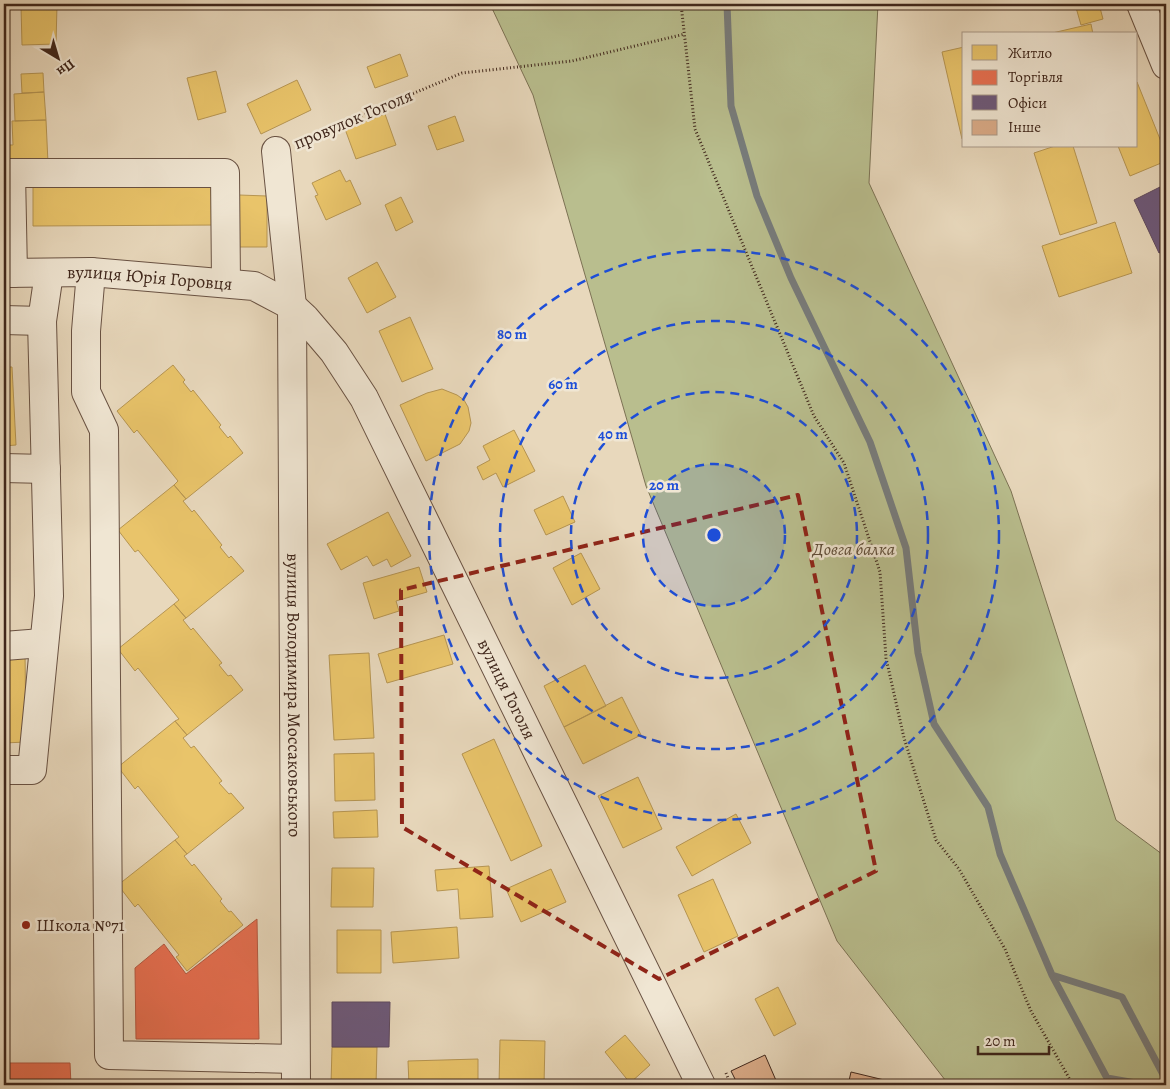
<svg xmlns="http://www.w3.org/2000/svg" width="1170" height="1089" font-family="Alegreya,serif">
  <style>
    .green { fill: #b9be8e; stroke: #7c7254 }
    .homes { fill: #e9c46a; stroke: #b69552 }
    .shops { fill: #e76f51; stroke: #b55941 }
    .offices { fill: #6d597a; stroke: #5f4a5e }
    .lines { fill: none; stroke-linecap: round; stroke-linejoin: round }
    .stream { stroke: #777c7c; stroke-width: 7 }
    .building { fill: #dbac89; stroke: #3f261b }
    .minor-casing { stroke: #695243; stroke-width: 30 }
    .path { stroke: #3f261b; stroke-width: 3; stroke-dasharray: 1 2.5; stroke-linecap: butt }
    .minor { stroke: #f0e6d3; stroke-width: 28 }
    .marked { fill: none; stroke: #8f2418; stroke-width: 4; stroke-dasharray: 10 6; stroke-linejoin: round }
    .ring { fill: none; stroke: #1d4ed8; stroke-width: 2.5; stroke-dasharray: 9 6 }
    .poi-dot { fill: #8f2418; stroke: #f0e6d3; stroke-width: 2 }
    .labels { text-anchor: middle; dominant-baseline: central; stroke-width: 5; stroke-linejoin: round; paint-order: stroke }
    .street-label { font-size: 18px; fill: #3f261b; stroke: #f0e6d3 }
    .park-label { font-size: 18px; font-style: italic; fill: #5e4c38; stroke: #f0e6d3 }
    .poi-label { font-size: 18px; fill: #3f261b; stroke: #f0e6d3; text-anchor: start }
    .centre { fill: #1d4ed8; stroke: #f0e6d3; stroke-width: 2.5 }
    .ring-label { font-size: 15px; text-anchor: middle; font-weight: bold; fill: #1d4ed8; stroke: #f0e6d3; stroke-width: 5; stroke-linejoin: round; paint-order: stroke }
  </style>
  <rect width="100%" height="100%" fill="#e8d8bc"/>
  <filter id="stains"><feTurbulence type="fractalNoise" baseFrequency=".004" numOctaves="4"/><feColorMatrix values="0 0 0 0 .2 0 0 0 0 .09 0 0 0 0 .02 0 0 0 .5 -.17"/></filter>
  <radialGradient id="worn" r=".72"><stop offset=".6" stop-color="#630" stop-opacity="0"/><stop offset="1" stop-color="#630" stop-opacity=".3"/></radialGradient>
  <path class="green" d="M 490,4 L 878,4 L 869,183 L 1011,491 L 1116,820 L 1166,857 L 1166,1085 L 949,1085 L 837,941 L 646,486 L 533,95 Z"/>
  <path class="homes" d="M 1075,4 L 1099,4 L 1103,19 L 1081,25 Z
    M 57,5 L 56,44 L 22,45 L 21,6 Z
    M 1091,24 L 1093,34 L 1048,34 Z
    M 964,47 L 964,139 L 962,139 L 942,52 Z
    M 400,54 L 408,76 L 375,88 L 367,67 Z
    M 216,71 L 226,112 L 198,120 L 187,78 Z
    M 43,73 L 44,92 L 22,93 L 21,74 Z
    M 297,80 L 311,110 L 261,134 L 247,104 Z
    M 1137,82 L 1166,154 L 1166,161 L 1130,176 L 1118,146 L 1136,146 Z
    M 44,92 L 46,120 L 15,121 L 14,94 Z
    M 385,114 L 396,145 L 356,159 L 345,129 Z
    M 455,116 L 464,141 L 437,150 L 428,126 Z
    M 46,120 L 48,163 L 7,165 L 6,145 L 13,145 L 12,121 Z
    M 1055,146 L 1073,146 L 1097,223 L 1060,235 L 1034,153 Z
    M 340,170 L 346,182 L 350,180 L 361,204 L 326,220 L 315,196 L 318,195 L 312,183 Z
    M 219,178 L 219,225 L 33,226 L 33,179 Z
    M 239,195 L 267,196 L 267,247 L 239,247 Z
    M 401,197 L 413,222 L 396,231 L 385,205 Z
    M 1115,222 L 1132,273 L 1059,297 L 1042,246 Z
    M 377,262 L 396,297 L 367,313 L 348,278 Z
    M 410,317 L 433,369 L 402,382 L 379,331 Z
    M 173,365 L 185,380 L 183,382 L 191,392 L 193,390 L 221,425 L 219,427 L 228,438 L 230,436 L 243,453 L 186,499 L 174,485 L 178,481 L 137,430 L 134,433 L 117,411 Z
    M 4,367 L 12,367 L 16,445 L 4,446 Z
    M 442,389 L 457,395 L 464,400 L 468,407 L 471,423 L 469,431 L 460,444 L 426,461 L 400,405 L 427,393 Z
    M 514,430 L 535,471 L 503,487 L 496,473 L 483,480 L 477,467 L 490,460 L 483,446 Z
    M 174,485 L 186,499 L 183,501 L 192,512 L 194,510 L 222,545 L 220,547 L 229,558 L 231,556 L 244,571 L 186,618 L 174,604 L 179,600 L 138,550 L 135,552 L 118,530 Z
    M 563,496 L 575,522 L 546,535 L 534,510 Z
    M 388,512 L 411,556 L 391,567 L 387,559 L 373,566 L 367,556 L 341,570 L 327,544 Z
    M 581,553 L 600,589 L 572,605 L 553,568 Z
    M 419,567 L 427,592 L 396,601 L 399,611 L 374,619 L 363,583 Z
    M 174,604 L 186,618 L 183,620 L 191,630 L 193,628 L 222,663 L 219,665 L 228,676 L 231,675 L 243,690 L 187,735 L 175,721 L 179,719 L 138,668 L 135,671 L 118,649 Z
    M 444,635 L 453,664 L 387,683 L 378,654 Z
    M 4,651 L 25,651 L 26,742 L 4,743 Z
    M 369,653 L 374,738 L 334,740 L 329,655 Z
    M 585,665 L 606,706 L 564,727 L 544,686 Z
    M 622,697 L 641,735 L 583,764 L 564,727 Z
    M 175,721 L 187,735 L 183,738 L 191,748 L 194,746 L 222,781 L 219,783 L 229,794 L 231,793 L 244,808 L 187,854 L 175,840 L 179,837 L 138,786 L 135,789 L 118,767 Z
    M 494,739 L 542,846 L 511,861 L 462,754 Z
    M 374,753 L 375,800 L 335,801 L 334,754 Z
    M 638,777 L 662,829 L 623,848 L 598,796 Z
    M 377,810 L 378,837 L 334,838 L 333,812 Z
    M 736,814 L 751,843 L 692,876 L 676,847 Z
    M 175,840 L 187,854 L 184,856 L 192,866 L 194,864 L 222,899 L 220,901 L 229,912 L 231,911 L 243,925 L 187,971 L 176,957 L 179,955 L 138,904 L 135,907 L 118,885 Z
    M 489,866 L 493,917 L 460,919 L 458,889 L 437,891 L 435,870 Z
    M 332,868 L 374,868 L 373,907 L 331,907 Z
    M 551,869 L 566,902 L 521,922 L 506,889 Z
    M 713,879 L 738,936 L 704,952 L 678,895 Z
    M 457,927 L 459,958 L 393,963 L 391,932 Z
    M 337,930 L 381,930 L 381,973 L 337,973 Z
    M 778,987 L 796,1024 L 774,1036 L 755,999 Z
    M 625,1035 L 650,1065 L 630,1083 L 605,1052 Z
    M 500,1040 L 545,1041 L 544,1085 L 499,1085 Z
    M 332,1047 L 377,1047 L 376,1085 L 331,1085 Z
    M 478,1059 L 478,1085 L 409,1085 L 408,1061 Z"/>
  <path class="shops" d="M 257,919 L 259,1039 L 136,1039 L 135,968 L 164,944 L 186,974 Z
    M 4,1063 L 70,1063 L 71,1085 L 4,1085 Z"/>
  <path class="offices" d="M 1166,184 L 1166,250 L 1159,253 L 1134,200 Z
    M 332,1002 L 390,1002 L 389,1047 L 332,1047 Z"/>
  <g class="lines">
    <path class="stream" d="M 727,4 L 731,106 L 757,196 L 791,278 L 870,442 L 906,548 L 918,653 L 934,724 L 988,807 L 1000,854 L 1052,975 L 1107,1078 L 1147,1085
      M 1052,975 L 1122,997 L 1166,1080"/>
  </g>
  <path class="building" d="M 765,1055 L 778,1085 L 738,1085 L 731,1071 Z
    M 851,1072 L 905,1085 L 848,1085 Z"/>
  <g class="lines">
    <g class="minor-casing">
      <g id="minor">
        <path d="M 1141,4 L 1166,65"/>
        <path id="s1" d="M 276,151 L 292,306 L 296,1085"/>
        <path d="M 91,272 L 86,331 L 86,392 L 104,430 L 109,1055 L 295,1059"/>
        <path id="s2" d="M 4,273 L 91,272 L 254,286 L 292,306 L 305,318 L 334,352 L 364,398 L 701,1085"/>
        <path d="M 13,273 L 11,173 L 225,173 L 226,283"/>
        <path d="M 4,320 L 42,321"/>
        <path d="M 4,468 L 46,469"/>
        <path d="M 4,646 L 42,643"/>
        <path d="M 4,770 L 32,770 L 49,596 L 42,321 L 49,273"/>
      </g>
    </g>
    <path class="path" d="M 681,4 L 695,129 L 814,416 L 844,463 L 880,572 L 886,658 L 904,738 L 936,840 L 959,869 L 1005,949 L 1031,1011 L 1073,1085
      M 300,141 L 462,73 L 572,61 L 685,34
      M 726,1073 L 731,1085"/>
    <use href="#minor" class="minor"/>
  </g>
  <path class="marked" d="M 798,495 L 876,871 L 659,979 L 402,827 L 401,590 Z"/>
  <circle cx="714" cy="535" r="71" fill="#1d4ed8" fill-opacity=".12"/>
  <g class="ring">
    <circle cx="714" cy="535" r="71"/>
    <circle cx="714" cy="535" r="143"/>
    <circle cx="714" cy="535" r="214"/>
    <circle cx="714" cy="535" r="285"/>
  </g>
  <circle class="poi-dot" cx="26" cy="925" r="5"/>
  <g class="labels">
    <g class="street-label">
      <text transform="translate(353 119) rotate(-23)">провулок Гоголя</text>
      <text stroke="none"><textPath href="#s2" startOffset="146">вулиця Юрія Горовця</textPath></text>
      <text stroke="none"><textPath href="#s2" startOffset="735">вулиця Гоголя</textPath></text>
      <text stroke="none"><textPath href="#s1" startOffset="545">вулиця Володимира Моссаковського</textPath></text>
    </g>
    <g class="park-label">
      <text x="854" y="549">Довга балка</text>
    </g>
    <g class="poi-label">
      <text x="36" y="925">Школа №71</text>
    </g>
  </g>
  <circle cx="714" cy="535" r="8" class="centre"/>
  <g class="ring-label">
    <text x="512" y="339">80 m</text>
    <text x="563" y="389">60 m</text>
    <text x="613" y="439">40 m</text>
    <text x="664" y="490">20 m</text>
  </g>
  <rect width="1170" height="1089" fill="none" stroke="#e8d8bc" stroke-width="20"/>
  <rect x="5" y="5" width="1160" height="1079" fill="none" stroke="#3f261b" stroke-width="2.5"/>
  <rect x="10" y="10" width="1150" height="1069" fill="none" stroke="#3f261b"/>
  <rect x="962" y="32" width="175" height="115" fill="#f0e6d3" stroke="#a99989"/>
  <rect x="972" y="45" width="25" height="15" fill="#e9c46a" stroke="#a99989"/>
  <text x="1008" y="58" font-size="15" fill="#3f261b">Житло</text>
  <rect x="972" y="70" width="25" height="15" fill="#e76f51" stroke="#a99989"/>
  <text x="1008" y="82" font-size="15" fill="#3f261b">Торгівля</text>
  <rect x="972" y="95" width="25" height="15" fill="#6d597a" stroke="#a99989"/>
  <text x="1008" y="108" font-size="15" fill="#3f261b">Офіси</text>
  <rect x="972" y="120" width="25" height="15" fill="#dbac89" stroke="#a99989"/>
  <text x="1008" y="132" font-size="15" fill="#3f261b">Інше</text>
  <g transform="translate(58 58) rotate(142)" stroke="#f0e6d3" stroke-width="4" paint-order="stroke">
  <path d="M0-4L9 19L0 12L-9 19Z" fill="#3f261b"/>
  <text y="-8" font-size="14" font-weight="bold" text-anchor="middle" fill="#3f261b">Пн</text>
  </g>
  <path d="M978 1046v8h71v-8" fill="none" stroke="#3f261b" stroke-width="2.5"/>
  <text x="985" y="1046" font-size="15" fill="#3f261b" stroke="#f0e6d3" stroke-width="4" paint-order="stroke">20 m</text>
  <rect width="100%" height="100%" filter="url(#stains)"/>
  <rect width="100%" height="100%" fill="url(#worn)"/>
</svg>
